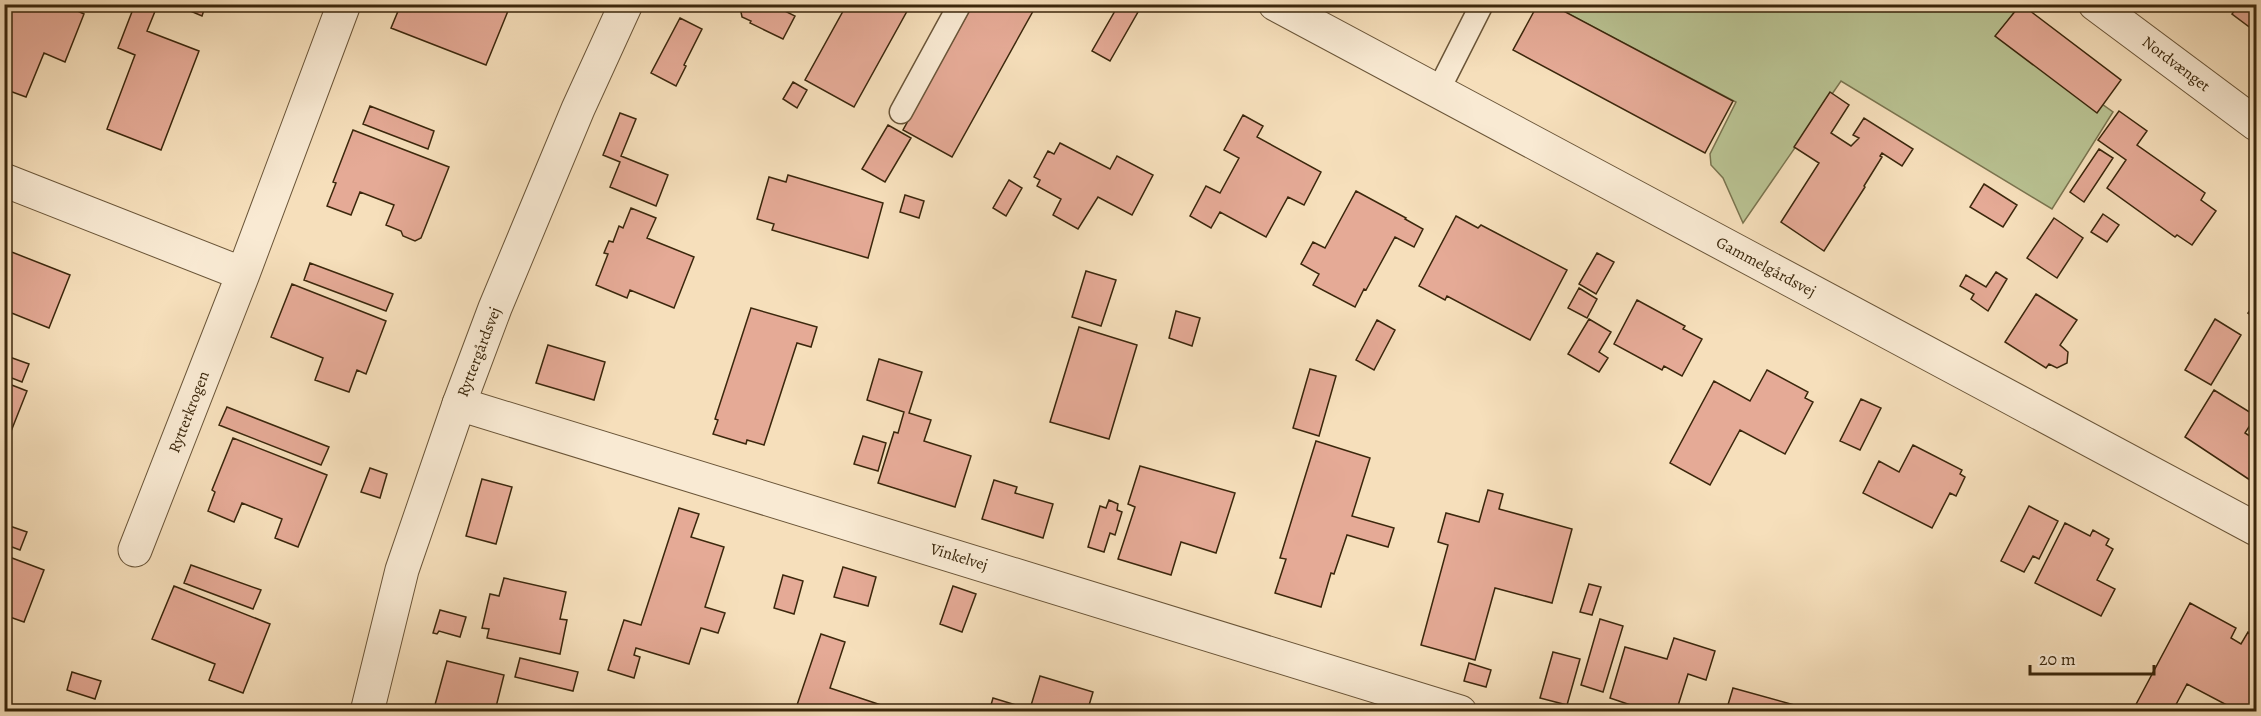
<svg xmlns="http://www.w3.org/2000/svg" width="2261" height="716" font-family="Alegreya,serif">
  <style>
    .green { fill: #b9c292; stroke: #7a744f; stroke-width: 1.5 }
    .building { fill: #e5aa96; stroke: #3b270c; stroke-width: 1.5 }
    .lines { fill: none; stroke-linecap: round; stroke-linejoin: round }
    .service-casing { stroke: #6a5538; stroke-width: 25 }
    .minor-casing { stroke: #6a5538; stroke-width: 35 }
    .tertiary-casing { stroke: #6a5538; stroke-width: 35 }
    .service { stroke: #f9ead3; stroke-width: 22 }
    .minor { stroke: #f9ead3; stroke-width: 33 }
    .tertiary { stroke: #f9ead3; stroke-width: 33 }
    .labels { text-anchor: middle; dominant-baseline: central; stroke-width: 6; stroke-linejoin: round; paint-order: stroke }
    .street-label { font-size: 16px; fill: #3b270c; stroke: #f9ead3 }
  </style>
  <rect width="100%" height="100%" fill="#f6dfbb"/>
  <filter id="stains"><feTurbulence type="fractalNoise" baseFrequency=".00333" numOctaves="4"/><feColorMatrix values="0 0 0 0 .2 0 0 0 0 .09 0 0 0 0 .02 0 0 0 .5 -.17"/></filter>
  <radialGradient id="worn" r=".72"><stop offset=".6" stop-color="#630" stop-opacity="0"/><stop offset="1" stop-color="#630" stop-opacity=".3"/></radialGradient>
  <path class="green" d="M 1567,4 L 2020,5 L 2000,31 L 2113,112 L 2052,209 L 1841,81 L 1743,223 L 1723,178 L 1711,165 L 1710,154 L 1736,102 L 1563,11 Z"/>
  <path class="building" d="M 4,4 L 63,4 L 84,14 L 65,62 L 44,53 L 26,97 L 4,89 Z
    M 135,4 L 158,4 L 147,31 L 199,51 L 161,150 L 107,129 L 135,55 L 118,48 Z
    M 174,4 L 206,4 L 202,16 Z
    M 401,4 L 491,4 L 508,11 L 486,65 L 391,28 Z
    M 745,4 L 771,4 L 795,16 L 783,39 L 750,23 L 751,21 L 742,17 L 741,12 Z
    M 847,4 L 911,4 L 854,107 L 805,80 Z
    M 973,4 L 1037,4 L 952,157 L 903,130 Z
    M 1119,4 L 1125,4 L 1138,12 L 1110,61 L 1092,51 Z
    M 1538,4 L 1555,4 L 1554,6 L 1733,101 L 1705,153 L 1513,50 Z
    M 2021,4 L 2121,80 L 2097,113 L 1995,36 Z
    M 2239,4 L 2256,4 L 2256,32 L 2232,14 Z
    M 680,18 L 702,29 L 684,65 L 686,66 L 676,86 L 651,73 Z
    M 793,82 L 807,90 L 797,108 L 783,99 Z
    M 1830,92 L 1849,105 L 1831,133 L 1851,146 L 1859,138 L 1853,135 L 1864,118 L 1913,149 L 1902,166 L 1882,153 L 1880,156 L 1882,157 L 1864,186 L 1865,187 L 1824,251 L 1781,222 L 1819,163 L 1794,147 Z
    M 370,106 L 434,131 L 428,149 L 363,124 Z
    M 2119,111 L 2147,131 L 2137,145 L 2205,193 L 2201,200 L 2216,211 L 2192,245 L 2177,235 L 2175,237 L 2107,188 L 2126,160 L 2098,140 Z
    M 620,113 L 636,119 L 621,156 L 668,175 L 656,206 L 610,187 L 620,162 L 603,155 Z
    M 1243,115 L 1263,126 L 1257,137 L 1321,172 L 1304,205 L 1288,197 L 1266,237 L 1220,212 L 1211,228 L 1190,216 L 1206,186 L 1220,193 L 1239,158 L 1224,150 Z
    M 888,125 L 911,138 L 885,182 L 862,169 Z
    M 353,130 L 449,167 L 421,238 L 415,241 L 403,236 L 401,231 L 386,225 L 394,205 L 360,192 L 351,215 L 327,206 L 336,183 L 333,182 Z
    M 1060,143 L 1110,169 L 1117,156 L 1153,175 L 1132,215 L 1098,197 L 1078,229 L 1053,215 L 1061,199 L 1037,186 L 1040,180 L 1034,177 L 1048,151 L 1054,154 Z
    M 2099,149 L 2113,158 L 2084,202 L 2070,192 Z
    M 788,175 L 883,203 L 868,258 L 772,230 L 774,224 L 757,219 L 769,177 L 786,182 Z
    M 1009,180 L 1022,188 L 1006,216 L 993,208 Z
    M 1984,184 L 2017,205 L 2003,227 L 1970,207 Z
    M 1356,191 L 1406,218 L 1405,219 L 1423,229 L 1414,247 L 1395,237 L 1366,290 L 1364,289 L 1355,307 L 1313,285 L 1319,274 L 1301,264 L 1313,242 L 1325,248 Z
    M 905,195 L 924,201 L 919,218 L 900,212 Z
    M 631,208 L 656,218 L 647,238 L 694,257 L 674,308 L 630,290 L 627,298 L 596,285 L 608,254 L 604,253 L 609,241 L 613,242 L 619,226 L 623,228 Z
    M 2103,214 L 2119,225 L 2107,242 L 2091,232 Z
    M 1456,216 L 1478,228 L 1481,225 L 1567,270 L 1530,340 L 1447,296 L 1445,300 L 1419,286 Z
    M 2054,218 L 2083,238 L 2057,278 L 2027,258 Z
    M 4,249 L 70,275 L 49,328 L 4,310 Z
    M 1597,253 L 1614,262 L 1596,294 L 1579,284 Z
    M 310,263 L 393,294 L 386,311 L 304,280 Z
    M 1086,271 L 1116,280 L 1101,326 L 1072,317 Z
    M 1996,272 L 2007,279 L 1988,311 L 1971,299 L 1974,294 L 1960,286 L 1966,275 L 1986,287 Z
    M 292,284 L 386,321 L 366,374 L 357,370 L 349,392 L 315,380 L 323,358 L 271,337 Z
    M 1579,288 L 1597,299 L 1587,318 L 1568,308 Z
    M 2036,294 L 2077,320 L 2060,345 L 2068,352 L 2067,363 L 2057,368 L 2049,364 L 2046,368 L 2005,342 Z
    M 1637,300 L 1685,326 L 1683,329 L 1702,339 L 1682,376 L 1664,366 L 1662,370 L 1614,344 Z
    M 2256,302 L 2256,319 L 2248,313 Z
    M 751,308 L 817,327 L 811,347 L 797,343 L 764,445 L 747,440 L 746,444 L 713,434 L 718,420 L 715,419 Z
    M 1176,311 L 1200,318 L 1192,346 L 1169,338 Z
    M 1589,319 L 1611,332 L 1599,352 L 1608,358 L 1599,372 L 1568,354 Z
    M 2215,319 L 2241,335 L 2211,385 L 2185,370 Z
    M 1377,320 L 1395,330 L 1374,370 L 1356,360 Z
    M 1079,327 L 1137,345 L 1109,439 L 1050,422 Z
    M 548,345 L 605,362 L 594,400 L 536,383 Z
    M 4,355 L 29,364 L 22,382 L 4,375 Z
    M 879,359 L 922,372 L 909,413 L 931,420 L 924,441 L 971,456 L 955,507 L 878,483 L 894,432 L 898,433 L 904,412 L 867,400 Z
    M 1310,369 L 1336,376 L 1319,436 L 1293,428 Z
    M 1767,370 L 1808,392 L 1805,398 L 1813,402 L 1785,454 L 1740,430 L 1710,485 L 1670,463 L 1714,381 L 1750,401 Z
    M 4,382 L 27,391 L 6,444 L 4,443 Z
    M 2214,390 L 2256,416 L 2245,433 L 2256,440 L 2256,484 L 2185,437 Z
    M 1861,399 L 1881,408 L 1860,450 L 1840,441 Z
    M 227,407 L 329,447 L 321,465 L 219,425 Z
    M 863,436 L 886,443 L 878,471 L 854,464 Z
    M 233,438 L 327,475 L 298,547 L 275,538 L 282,519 L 242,503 L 234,522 L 208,511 L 215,492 L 212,490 Z
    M 1316,441 L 1370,458 L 1352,516 L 1394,528 L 1388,547 L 1347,535 L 1334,574 L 1331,573 L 1321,607 L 1275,593 L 1286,559 L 1280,558 Z
    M 1913,445 L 1962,470 L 1960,474 L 1965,477 L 1956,496 L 1950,493 L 1932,528 L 1863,493 L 1879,461 L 1899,472 Z
    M 1140,466 L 1235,493 L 1216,553 L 1181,542 L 1171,575 L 1118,559 L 1135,507 L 1128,504 Z
    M 370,468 L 387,474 L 380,498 L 361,492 Z
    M 482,479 L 512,487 L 496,544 L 466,536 Z
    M 994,480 L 1017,487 L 1015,493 L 1053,504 L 1043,538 L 982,519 Z
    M 1488,490 L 1503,494 L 1499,509 L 1572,529 L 1552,603 L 1495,588 L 1475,660 L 1421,645 L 1448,545 L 1438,542 L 1446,513 L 1479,522 Z
    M 1109,500 L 1118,504 L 1117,510 L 1122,512 L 1115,535 L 1110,533 L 1104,552 L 1088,547 L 1100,506 L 1106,508 Z
    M 2029,506 L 2058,521 L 2039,559 L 2033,556 L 2024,572 L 2001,561 Z
    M 679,508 L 699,514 L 691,537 L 724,547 L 705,607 L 725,613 L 718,633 L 701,628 L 689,664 L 636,648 L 634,655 L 640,657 L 634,678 L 608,670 L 624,620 L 641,625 Z
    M 2065,523 L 2090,536 L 2093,530 L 2109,539 L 2106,545 L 2113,549 L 2097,580 L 2115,589 L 2101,616 L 2035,583 Z
    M 4,524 L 27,532 L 20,550 L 4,544 Z
    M 4,555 L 44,570 L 24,622 L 4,615 Z
    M 191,565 L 261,590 L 253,609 L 184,583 Z
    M 843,567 L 876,577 L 868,606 L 834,597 Z
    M 783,575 L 803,581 L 794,614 L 774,608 Z
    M 504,578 L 566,592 L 560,619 L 567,620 L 560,654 L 487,638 L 489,629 L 482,628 L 490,594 L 499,596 Z
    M 1589,584 L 1601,587 L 1592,615 L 1580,612 Z
    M 174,586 L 270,624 L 243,693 L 209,680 L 215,664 L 152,639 Z
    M 953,586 L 976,594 L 962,632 L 940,624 Z
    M 2190,603 L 2236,628 L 2231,638 L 2241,644 L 2248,632 L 2256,637 L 2256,712 L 2240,712 L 2187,684 L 2172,712 L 2133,710 Z
    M 440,610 L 466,617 L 460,637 L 439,631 L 437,634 L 433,633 Z
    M 1600,619 L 1623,626 L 1603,692 L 1581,685 Z
    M 821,634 L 845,642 L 830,688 L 893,709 L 892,712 L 801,712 L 796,708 Z
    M 1674,638 L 1715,651 L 1706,680 L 1688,674 L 1676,712 L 1651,712 L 1610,698 L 1625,647 L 1667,659 Z
    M 1553,652 L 1580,659 L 1567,705 L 1540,698 Z
    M 520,658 L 578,672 L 573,691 L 515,677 Z
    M 447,661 L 504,675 L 496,707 L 490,706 L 489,712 L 433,712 Z
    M 1469,663 L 1491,670 L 1486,687 L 1464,681 Z
    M 72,672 L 101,681 L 95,699 L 67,690 Z
    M 1040,676 L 1093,692 L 1087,712 L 1029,712 Z
    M 1733,688 L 1820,712 L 1738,712 L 1727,708 Z
    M 993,698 L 1016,705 L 1014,712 L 989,712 Z"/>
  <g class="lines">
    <g class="service-casing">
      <path id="service" d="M 1438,91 L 1482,4
        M 901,112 L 960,4"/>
    </g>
    <g class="minor-casing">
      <path id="minor" d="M 1275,4 L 2256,529
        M 2095,4 L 2256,124
        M 4,180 L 243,274
        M 459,404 L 1460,712
        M 135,550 L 243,274 L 344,4"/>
    </g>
    <g class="tertiary-casing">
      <path id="tertiary" d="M 367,712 L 402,570 L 459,404 L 495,308 L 578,109 L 626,4"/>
    </g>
    <use href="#service" class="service"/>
    <use href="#minor" class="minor"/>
    <use href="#tertiary" class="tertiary"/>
  </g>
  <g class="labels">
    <g class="street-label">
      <text transform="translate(2176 64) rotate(37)">Nordvænget</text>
      <text transform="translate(1766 267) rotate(28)">Gammelgårdsvej</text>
      <text transform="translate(479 352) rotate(-69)">Ryttergårdsvej</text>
      <text transform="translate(189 412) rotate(-69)">Rytterkrogen</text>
      <text transform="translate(959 557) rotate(17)">Vinkelvej</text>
    </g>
  </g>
  <rect width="2261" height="716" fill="none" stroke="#f6dfbb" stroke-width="24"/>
  <rect x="6" y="6" width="2249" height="704" fill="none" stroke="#3b270c" stroke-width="3"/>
  <rect x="12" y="12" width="2237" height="692" fill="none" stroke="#3b270c" stroke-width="1.5"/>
  <path d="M2030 665v9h124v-9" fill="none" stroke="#3b270c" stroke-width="3"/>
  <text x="2039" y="665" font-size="18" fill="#3b270c" stroke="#f9ead3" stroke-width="4.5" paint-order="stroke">20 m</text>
  <rect width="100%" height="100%" filter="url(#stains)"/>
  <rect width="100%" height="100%" fill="url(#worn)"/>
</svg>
